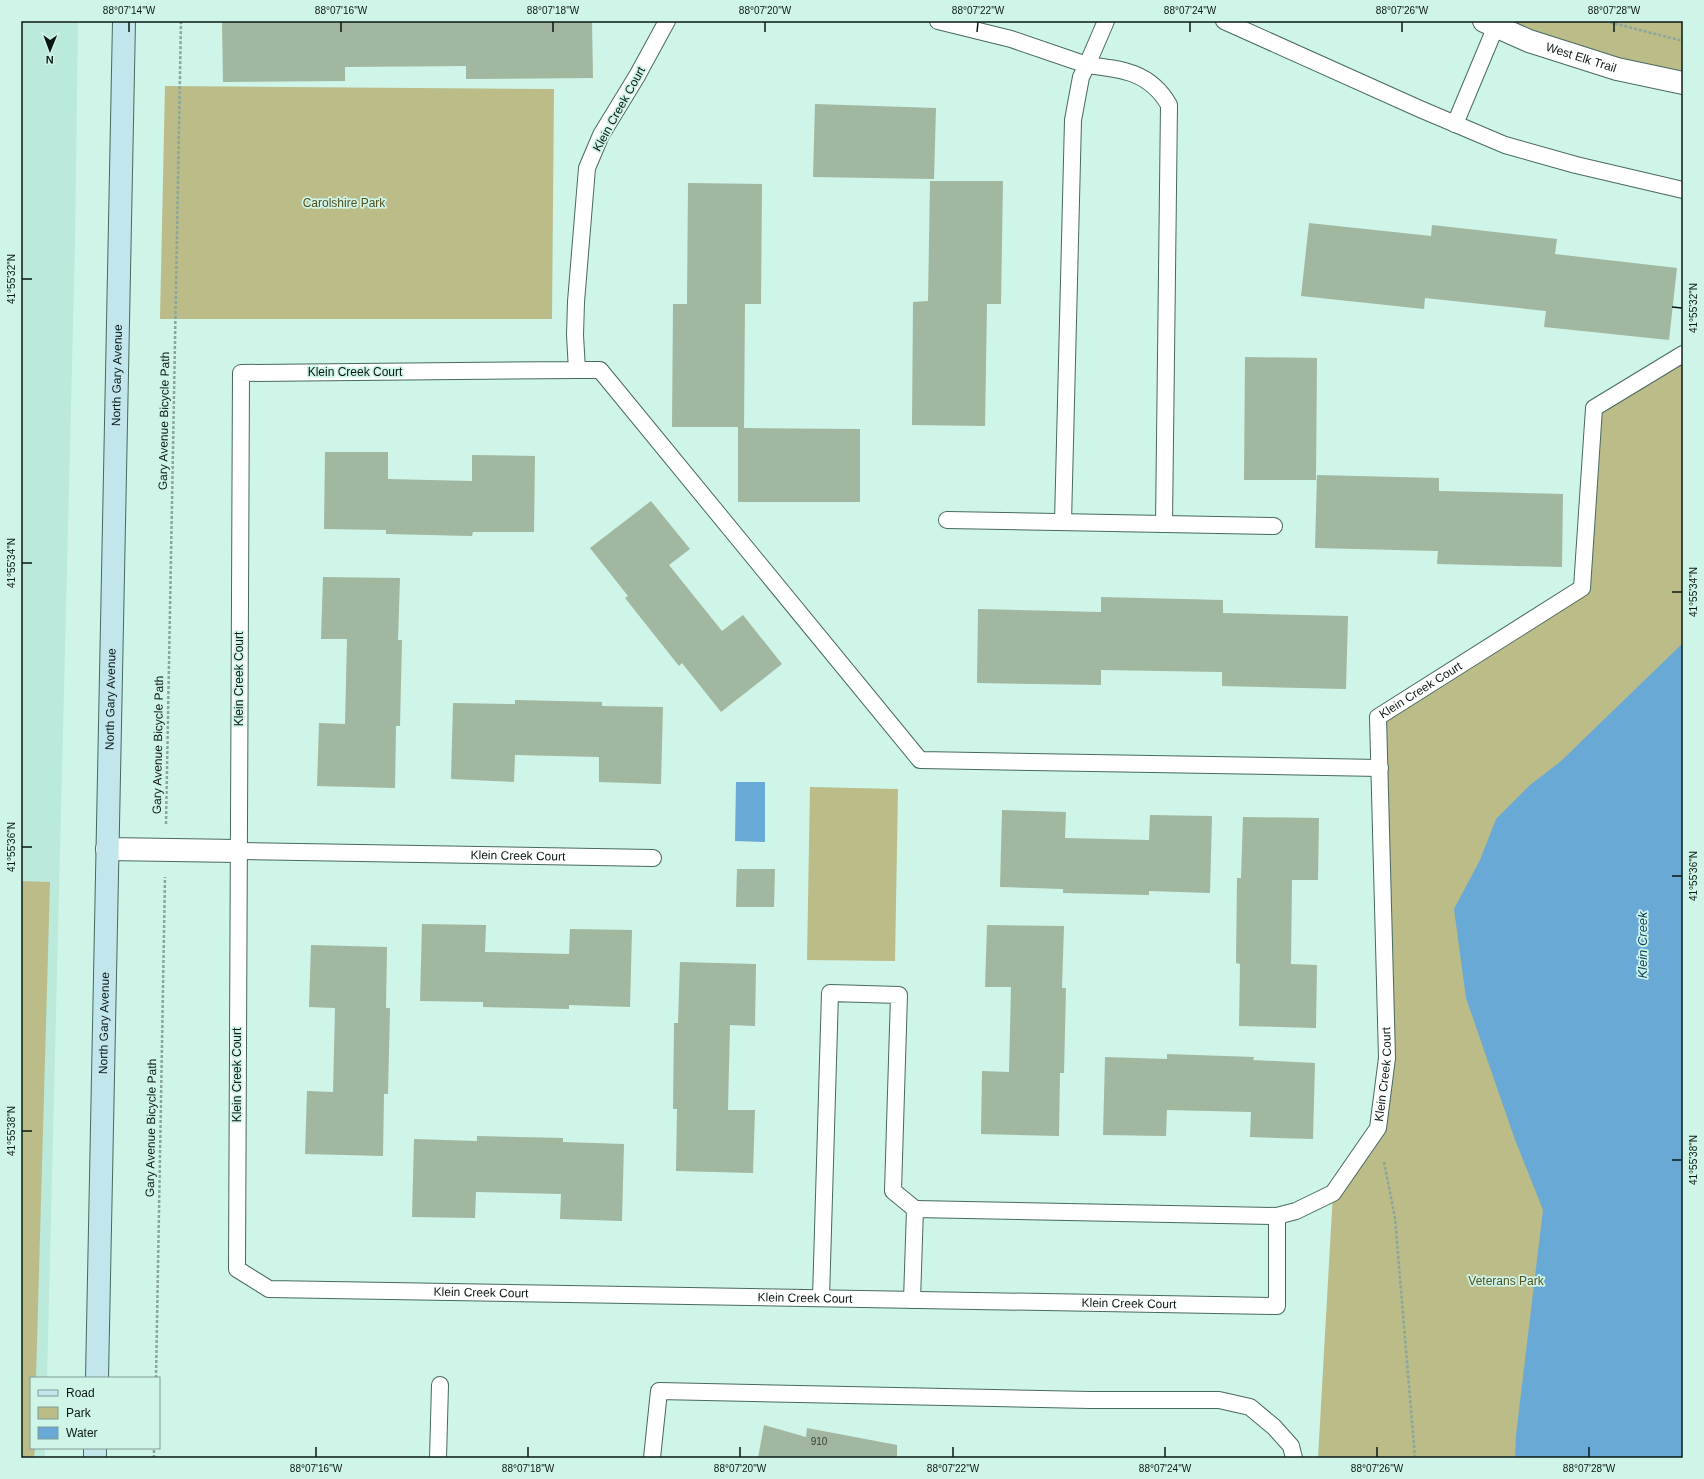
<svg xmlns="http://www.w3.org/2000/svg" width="1704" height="1479" font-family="Helvetica,sans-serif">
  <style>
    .built { fill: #bbe9db }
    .green { fill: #bbbc88 }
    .water { fill: #69a9d6 }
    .building { fill: #a2b79f }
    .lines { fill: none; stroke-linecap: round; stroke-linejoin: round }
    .lane-casing { stroke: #48695f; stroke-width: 18 }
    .street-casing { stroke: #48695f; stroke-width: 24 }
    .secondary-casing { stroke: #48695f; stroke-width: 24 }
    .path { stroke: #89a69d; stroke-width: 2.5; stroke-dasharray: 3 2; stroke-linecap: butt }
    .lane { stroke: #fff; stroke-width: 16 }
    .street { stroke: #fff; stroke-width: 22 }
    .secondary { stroke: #c1e6eb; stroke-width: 22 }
    .ticks { fill: none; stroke: #0a1814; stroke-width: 1.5 }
    .labels { text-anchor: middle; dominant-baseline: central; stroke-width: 3.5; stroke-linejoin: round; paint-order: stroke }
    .number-label { font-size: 10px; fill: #304037 }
    .street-label { font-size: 12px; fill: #0a1814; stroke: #cff4e8 }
    .park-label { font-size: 12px; fill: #51501b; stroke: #cff4e8 }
    .water-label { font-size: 13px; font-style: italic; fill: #0f4260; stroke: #cff4e8 }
    .neatline { fill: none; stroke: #0a1814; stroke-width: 1.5 }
    .ticks-label { font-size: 10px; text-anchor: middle; fill: #0a1814 }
  </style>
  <rect width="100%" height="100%" fill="#cff4e8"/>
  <path class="built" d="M 21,21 L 78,21 L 75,244 L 47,1378 L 31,1378 L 31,1448 L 45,1448 L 45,1458 L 21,1458 Z"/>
  <path class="green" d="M 1484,21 L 1683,21 L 1683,79 Z
    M 165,86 L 554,89 L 552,319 L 160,319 Z
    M 1683,354 L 1683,1458 L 1318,1458 L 1333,1193 L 1378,1128 L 1387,1058 L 1378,717 L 1582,588 L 1594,408 Z
    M 810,787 L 898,789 L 895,961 L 807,960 Z
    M 21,881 L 50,882 L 36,1378 L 31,1378 L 31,1448 L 35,1448 L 34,1458 L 21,1458 Z"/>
  <path class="water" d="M 1683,643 L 1683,1458 L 1515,1458 L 1516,1435 L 1543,1210 L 1514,1137 L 1466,998 L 1454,909 L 1480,860 L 1496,819 L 1530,785 L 1560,762 Z
    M 736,782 L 765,782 L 765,842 L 735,841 Z"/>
  <path class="building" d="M 222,21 L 592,21 L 593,78 L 466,79 L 466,66 L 345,67 L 345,81 L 223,82 Z
    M 815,104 L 936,108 L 934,179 L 813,177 Z
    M 930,181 L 1003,181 L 1001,304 L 987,304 L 985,426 L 912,425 L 913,302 L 928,301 Z
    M 688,183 L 762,184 L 761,304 L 745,304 L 744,428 L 860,429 L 860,502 L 738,502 L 738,427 L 672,427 L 673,304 L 687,304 Z
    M 1309,223 L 1431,236 L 1432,225 L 1557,239 L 1555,254 L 1677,268 L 1669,340 L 1544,327 L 1546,311 L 1425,298 L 1424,309 L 1301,296 Z
    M 1245,357 L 1317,358 L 1316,480 L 1244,480 Z
    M 325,452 L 388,452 L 388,479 L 472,481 L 472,455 L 535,456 L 534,532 L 473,532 L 472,536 L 386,534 L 386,530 L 324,529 Z
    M 1317,475 L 1439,478 L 1439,491 L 1563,494 L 1562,567 L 1437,564 L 1438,551 L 1315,548 Z
    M 651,501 L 690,549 L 669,565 L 722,631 L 743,615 L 782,664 L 721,712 L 682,663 L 679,666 L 625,598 L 628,596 L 590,548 Z
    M 323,577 L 400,578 L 398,640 L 402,640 L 400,726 L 396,726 L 395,788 L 317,786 L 319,723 L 345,724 L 347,639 L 321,639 Z
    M 1101,597 L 1223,600 L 1223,613 L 1348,616 L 1346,689 L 1222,686 L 1222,672 L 1101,670 L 1101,685 L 977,683 L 978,609 L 1101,612 Z
    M 515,700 L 602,702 L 602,706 L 663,707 L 661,784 L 599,782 L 599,757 L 515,755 L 514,782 L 451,779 L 453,703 L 515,704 Z
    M 1002,810 L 1066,812 L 1065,838 L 1149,840 L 1150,815 L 1212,816 L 1210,893 L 1149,891 L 1149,895 L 1063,893 L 1063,889 L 1000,887 Z
    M 1243,817 L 1319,818 L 1318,880 L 1292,880 L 1291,964 L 1317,965 L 1316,1028 L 1239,1026 L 1240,964 L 1236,963 L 1237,878 L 1241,878 Z
    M 737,869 L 775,869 L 774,907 L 736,907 Z
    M 422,924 L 486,925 L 485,952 L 569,954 L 570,929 L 632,930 L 630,1007 L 569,1005 L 569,1009 L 483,1007 L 483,1002 L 420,1001 Z
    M 987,925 L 1064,926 L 1062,988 L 1066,988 L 1064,1073 L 1060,1073 L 1059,1136 L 981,1134 L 982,1071 L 1009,1072 L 1011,987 L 985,987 Z
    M 311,945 L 387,947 L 386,1008 L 390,1008 L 388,1094 L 384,1094 L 383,1156 L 305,1154 L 307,1091 L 333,1092 L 335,1008 L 309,1007 Z
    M 680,962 L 756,964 L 755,1026 L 730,1025 L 728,1110 L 755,1110 L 753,1173 L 676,1171 L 677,1109 L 673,1109 L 674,1023 L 678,1023 Z
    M 1167,1054 L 1254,1057 L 1253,1060 L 1315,1063 L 1313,1139 L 1250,1137 L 1251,1112 L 1167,1110 L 1166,1136 L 1103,1135 L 1105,1057 L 1167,1059 Z
    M 477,1136 L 563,1138 L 563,1142 L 624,1144 L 622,1221 L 560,1219 L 561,1194 L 476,1192 L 475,1218 L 412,1217 L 414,1139 L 477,1141 Z
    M 764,1425 L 806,1437 L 807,1428 L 897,1445 L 897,1458 L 758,1458 Z"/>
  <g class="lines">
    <g class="lane-casing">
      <g id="lane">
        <path id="s1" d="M 667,21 L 637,76 L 601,135 L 587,168 L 576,302 L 575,335 L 577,370 L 241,373 L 237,1269 L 269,1289 L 1277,1306 L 1277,1216"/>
        <path d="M 938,21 L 1011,39 L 1087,65 L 1081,77 L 1073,120 L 1063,522"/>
        <path d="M 1106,21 L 1087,65 C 1122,69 1150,72 1169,105 L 1164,524"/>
        <path d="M 1224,21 L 1420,109 L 1505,145 L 1576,165 L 1683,190"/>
        <path d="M 1455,124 L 1496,26"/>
        <path d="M 577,370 L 600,370 L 920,760 L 1380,768"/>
        <path d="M 947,520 L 1274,526"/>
        <path id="s2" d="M 238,851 L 653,858"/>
        <path d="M 821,1298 L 830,993 L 899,995 L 893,1191 L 915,1209"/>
        <path id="s3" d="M 912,1300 L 915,1209 L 1277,1216 L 1296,1211 L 1333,1193 L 1378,1128 L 1387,1058 L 1378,717 L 1582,588 L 1594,408 L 1683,354"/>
        <path d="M 438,1458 L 440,1385"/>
        <path d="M 652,1458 L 659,1391 L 1090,1400 L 1219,1400 L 1250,1407 L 1274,1427 L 1291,1446 L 1294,1458"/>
      </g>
    </g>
    <g class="street-casing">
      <g id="street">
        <path id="s4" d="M 1484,21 L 1529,41 L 1617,69 L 1683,83"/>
        <path d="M 107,849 L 238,851"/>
      </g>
    </g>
    <g class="secondary-casing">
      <g id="secondary">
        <path id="s5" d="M 97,1378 L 124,21"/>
        <path d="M 95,1458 L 95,1448"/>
      </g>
    </g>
    <path class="path" d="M 1605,21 L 1683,41
      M 166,824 L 181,21
      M 1384,1162 L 1395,1218 L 1415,1458
      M 156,1378 L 165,877
      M 154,1458 L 154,1448"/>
    <use href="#lane" class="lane"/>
    <use href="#street" class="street"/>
    <use href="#secondary" class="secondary"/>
  </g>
  <path class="ticks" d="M 129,32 L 129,22M 341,32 L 341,22M 553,32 L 553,22M 765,32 L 765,22M 977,32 L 978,22M 1190,32 L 1190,22M 1402,32 L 1402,22M 1614,32 L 1614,22M 22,279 L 32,279M 1672,307 L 1682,308M 22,563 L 32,563M 1672,592 L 1682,592M 22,847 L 32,847M 1672,876 L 1682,876M 22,1131 L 32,1131M 1672,1160 L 1682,1160M 316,1457 L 316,1447M 528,1457 L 528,1447M 740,1457 L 740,1447M 953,1457 L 953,1447M 1165,1457 L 1165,1447M 1377,1457 L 1377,1447M 1589,1457 L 1589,1447"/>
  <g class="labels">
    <g class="number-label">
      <text x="819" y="1441">910</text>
    </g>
    <g class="street-label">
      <text stroke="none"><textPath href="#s4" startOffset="104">West Elk Trail</textPath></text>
      <text transform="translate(619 109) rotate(-61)">Klein Creek Court</text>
      <text x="355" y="372">Klein Creek Court</text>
      <text stroke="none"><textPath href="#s5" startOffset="1003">North Gary Avenue</textPath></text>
      <text transform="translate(164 421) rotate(-89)">Gary Avenue Bicycle Path</text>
      <text transform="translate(239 679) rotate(-90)">Klein Creek Court</text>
      <text stroke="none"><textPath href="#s3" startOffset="1055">Klein Creek Court</textPath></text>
      <text stroke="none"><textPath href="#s5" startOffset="679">North Gary Avenue</textPath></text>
      <text transform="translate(158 745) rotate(-89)">Gary Avenue Bicycle Path</text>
      <text stroke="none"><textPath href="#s2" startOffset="280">Klein Creek Court</textPath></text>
      <text stroke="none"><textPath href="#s5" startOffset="355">North Gary Avenue</textPath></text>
      <text stroke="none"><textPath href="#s3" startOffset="647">Klein Creek Court</textPath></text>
      <text transform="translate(237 1075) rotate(-90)">Klein Creek Court</text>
      <text transform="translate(151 1128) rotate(-89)">Gary Avenue Bicycle Path</text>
      <text stroke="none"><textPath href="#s1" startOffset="1852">Klein Creek Court</textPath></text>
      <text stroke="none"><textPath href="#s1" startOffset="2176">Klein Creek Court</textPath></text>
      <text stroke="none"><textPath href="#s1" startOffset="2500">Klein Creek Court</textPath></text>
    </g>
    <g class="park-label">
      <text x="344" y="203">Carolshire Park</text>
      <text x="1506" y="1281">Veterans Park</text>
    </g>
    <g class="water-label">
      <text transform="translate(1642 945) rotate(-90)">Klein Creek</text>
    </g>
  </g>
  <rect width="1704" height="1479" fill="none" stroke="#cff4e8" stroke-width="44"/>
  <rect x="30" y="1377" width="130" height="72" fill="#cff4e8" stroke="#809c93"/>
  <rect x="38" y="1390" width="20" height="6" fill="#c1e6eb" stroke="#809c93"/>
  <text x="66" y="1397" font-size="12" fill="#0a1814">Road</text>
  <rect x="38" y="1407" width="20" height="12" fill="#bbbc88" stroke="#809c93"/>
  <text x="66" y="1417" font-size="12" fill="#0a1814">Park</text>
  <rect x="38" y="1427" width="20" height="12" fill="#69a9d6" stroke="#809c93"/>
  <text x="66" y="1437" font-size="12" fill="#0a1814">Water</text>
  <g transform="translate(50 50) rotate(181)" stroke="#cff4e8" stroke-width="3" paint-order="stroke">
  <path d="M0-3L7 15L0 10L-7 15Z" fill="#0a1814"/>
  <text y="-6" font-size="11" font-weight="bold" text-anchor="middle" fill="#0a1814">N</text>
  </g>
  <rect x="22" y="22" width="1660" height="1435" class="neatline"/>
  <g class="ticks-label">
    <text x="129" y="14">88°07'14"W</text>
    <text x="341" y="14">88°07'16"W</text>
    <text x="553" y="14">88°07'18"W</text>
    <text x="765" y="14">88°07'20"W</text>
    <text x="978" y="14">88°07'22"W</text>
    <text x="1190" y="14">88°07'24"W</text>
    <text x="1402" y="14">88°07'26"W</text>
    <text x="1614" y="14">88°07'28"W</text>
    <text transform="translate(11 279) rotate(-90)" y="4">41°55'32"N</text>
    <text transform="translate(1693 308) rotate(-90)" y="4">41°55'32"N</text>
    <text transform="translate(11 563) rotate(-90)" y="4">41°55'34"N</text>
    <text transform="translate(1693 592) rotate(-90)" y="4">41°55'34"N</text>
    <text transform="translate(11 847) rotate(-90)" y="4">41°55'36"N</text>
    <text transform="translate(1693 876) rotate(-90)" y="4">41°55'36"N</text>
    <text transform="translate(11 1131) rotate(-90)" y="4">41°55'38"N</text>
    <text transform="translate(1693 1160) rotate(-90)" y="4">41°55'38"N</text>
    <text x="316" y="1472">88°07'16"W</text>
    <text x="528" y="1472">88°07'18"W</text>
    <text x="740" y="1472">88°07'20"W</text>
    <text x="953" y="1472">88°07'22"W</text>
    <text x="1165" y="1472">88°07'24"W</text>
    <text x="1377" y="1472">88°07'26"W</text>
    <text x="1589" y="1472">88°07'28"W</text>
  </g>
</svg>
